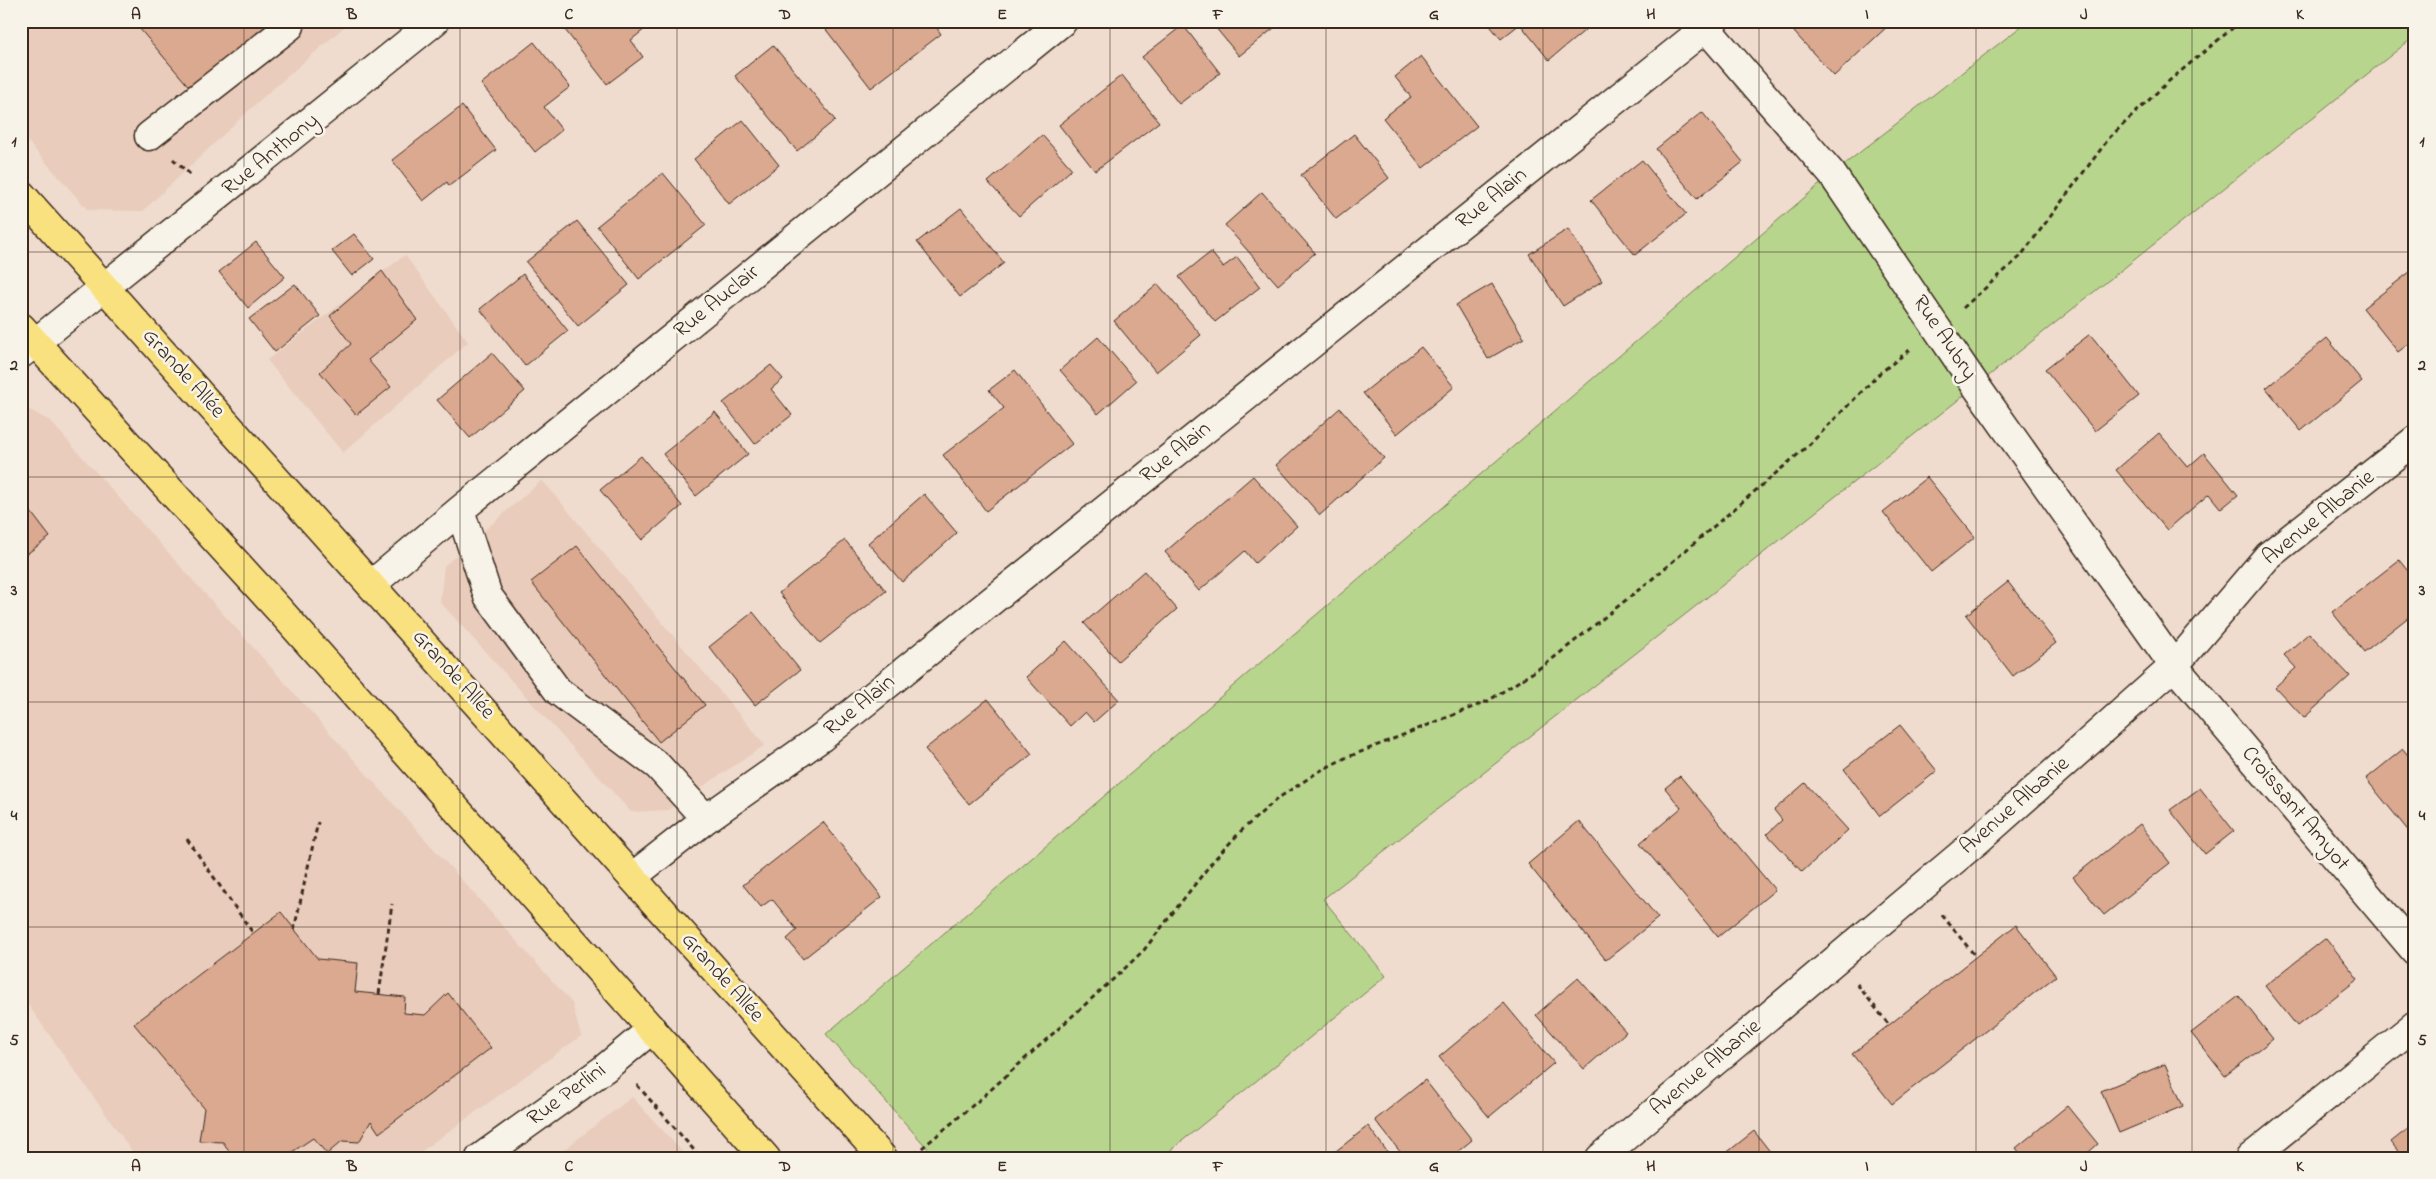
<svg xmlns="http://www.w3.org/2000/svg" width="2436" height="1179" font-family="'Indie Flower',sans-serif">
  <style>
    .built { fill: #e9ccbb }
    .green { fill: #b7d58d; stroke: #798056 }
    .building { fill: #dba890; stroke: #3b2a1e }
    .lines { fill: none; stroke-linecap: round; stroke-linejoin: round }
    .minor-casing { stroke: #3b2a1e; stroke-width: 31 }
    .major-casing { stroke: #3b2a1e; stroke-width: 31 }
    .path { stroke: #3b2a1e; stroke-width: 3; stroke-dasharray: 5 4; stroke-linecap: butt }
    .minor { stroke: #f7f3e8; stroke-width: 28 }
    .major { stroke: #fae180; stroke-width: 28 }
    .grid { fill: none; stroke: #3b2a1e; stroke-width: 1; stroke-opacity: 0.55 }
    .labels { text-anchor: middle; dominant-baseline: central; stroke-width: 5; stroke-linejoin: round; paint-order: stroke }
    .street-label { font-size: 22px; fill: #3b2a1e; stroke: #f7f3e8 }
    .neatline { fill: none; stroke: #3b2a1e; stroke-width: 2 }
    .grid-label { font-size: 16px; text-anchor: middle; font-weight: bold; fill: #3b2a1e }
  </style>
  <rect width="100%" height="100%" fill="#efdcce"/>
  <filter id="ink" filterUnits="userSpaceOnUse"><feTurbulence type="fractalNoise" baseFrequency=".02" numOctaves="2"/><feDisplacementMap in="SourceGraphic" scale="10" xChannelSelector="R" yChannelSelector="G"/><feConvolveMatrix kernelMatrix="1 2 1 2 8 2 1 2 1" color-interpolation-filters="sRGB"/></filter>
  <g filter="url(#ink)">
    <path class="built" d="M 21,21 L 351,21 L 260,100 L 143,211 L 88,210 L 21,134 Z
      M 405,255 L 468,342 L 343,453 L 267,360 Z
      M 28,409 L 50,421 L 572,1003 L 581,1036 L 412,1158 L 137,1158 L 21,995 L 21,413 Z
      M 542,480 L 765,745 L 668,810 L 631,812 L 440,602 L 444,566 Z
      M 632,1097 L 688,1158 L 553,1158 Z"/>
    <path class="green" d="M 2028,21 L 2415,21 L 2415,36 L 1976,386 L 1323,899 L 1386,976 L 1161,1158 L 936,1158 L 826,1034 L 1832,174 Z"/>
    <path class="building" d="M 133,21 L 272,21 L 191,89 Z
      M 569,21 L 655,21 L 631,40 L 643,57 L 607,84 L 562,26 Z
      M 832,21 L 932,21 L 941,34 L 871,88 L 824,27 Z
      M 1210,21 L 1277,21 L 1279,24 L 1239,56 Z
      M 1486,21 L 1594,21 L 1595,22 L 1549,60 L 1520,24 L 1501,39 Z
      M 1806,21 L 1887,21 L 1890,24 L 1834,76 L 1794,32 Z
      M 1183,25 L 1220,73 L 1179,104 L 1142,57 Z
      M 534,42 L 570,87 L 544,107 L 562,130 L 535,152 L 481,84 Z
      M 773,45 L 835,120 L 797,151 L 735,76 Z
      M 1421,56 L 1477,126 L 1423,168 L 1383,118 L 1411,97 L 1395,77 Z
      M 1122,75 L 1159,122 L 1095,171 L 1059,125 Z
      M 462,106 L 496,150 L 449,186 L 447,182 L 423,201 L 392,160 Z
      M 1702,112 L 1743,162 L 1697,199 L 1656,149 Z
      M 743,120 L 779,165 L 729,204 L 694,159 Z
      M 1354,134 L 1389,178 L 1336,219 L 1301,175 Z
      M 1042,135 L 1072,169 L 1019,216 L 988,182 Z
      M 1642,160 L 1686,214 L 1635,255 L 1591,200 Z
      M 663,173 L 706,225 L 639,279 L 597,226 Z
      M 1262,192 L 1315,253 L 1278,285 L 1225,225 Z
      M 961,208 L 1004,263 L 960,297 L 917,242 Z
      M 577,221 L 629,285 L 578,326 L 526,262 Z
      M 1568,229 L 1602,281 L 1563,306 L 1529,254 Z
      M 354,234 L 374,259 L 352,276 L 332,251 Z
      M 256,242 L 285,277 L 248,308 L 219,272 Z
      M 1211,252 L 1223,267 L 1237,257 L 1260,287 L 1215,322 L 1179,277 Z
      M 2415,268 L 2415,339 L 2398,352 L 2363,308 Z
      M 382,271 L 417,320 L 368,360 L 391,387 L 356,415 L 320,372 L 351,344 L 330,316 Z
      M 523,274 L 568,331 L 525,366 L 480,309 Z
      M 295,284 L 320,316 L 275,352 L 249,319 Z
      M 1158,284 L 1201,335 L 1156,372 L 1114,321 Z
      M 1492,284 L 1524,338 L 1488,359 L 1456,305 Z
      M 2090,334 L 2139,396 L 2095,431 L 2045,369 Z
      M 1098,337 L 1136,381 L 1098,414 L 1060,370 Z
      M 2327,338 L 2362,381 L 2301,431 L 2266,388 Z
      M 1421,347 L 1454,387 L 1397,434 L 1363,393 Z
      M 492,353 L 525,391 L 470,438 L 437,400 Z
      M 771,365 L 783,379 L 771,389 L 792,415 L 755,444 L 723,403 Z
      M 1015,370 L 1072,444 L 986,511 L 943,455 L 1004,408 L 989,390 Z
      M 1340,408 L 1384,458 L 1320,515 L 1276,465 Z
      M 715,412 L 748,454 L 696,496 L 663,454 Z
      M 2159,433 L 2188,467 L 2204,453 L 2238,495 L 2221,509 L 2209,494 L 2167,530 L 2116,470 Z
      M 641,456 L 682,506 L 642,540 L 600,490 Z
      M 1253,476 L 1297,526 L 1255,563 L 1245,551 L 1199,591 L 1165,552 Z
      M 1927,477 L 1975,537 L 1931,572 L 1883,512 Z
      M 924,494 L 957,533 L 902,582 L 868,543 Z
      M 21,499 L 50,537 L 21,558 Z
      M 845,540 L 886,591 L 820,643 L 779,593 Z
      M 577,546 L 705,705 L 659,742 L 531,582 Z
      M 2399,560 L 2415,580 L 2415,612 L 2364,652 L 2332,612 Z
      M 1144,571 L 1177,609 L 1118,661 L 1084,623 Z
      M 2008,582 L 2056,643 L 2013,676 L 1966,615 Z
      M 753,612 L 800,670 L 755,705 L 709,647 Z
      M 2309,633 L 2350,676 L 2304,718 L 2275,687 L 2296,668 L 2284,655 Z
      M 1066,641 L 1119,700 L 1094,722 L 1085,712 L 1070,726 L 1026,677 Z
      M 988,699 L 1032,754 L 969,804 L 925,749 Z
      M 1900,725 L 1937,771 L 1880,816 L 1844,769 Z
      M 2403,749 L 2415,764 L 2415,839 L 2366,779 Z
      M 1680,776 L 1775,890 L 1718,937 L 1640,843 L 1681,808 L 1665,788 Z
      M 1805,783 L 1848,830 L 1802,872 L 1767,834 L 1782,820 L 1774,810 Z
      M 2200,788 L 2234,831 L 2205,854 L 2170,810 Z
      M 1579,821 L 1658,918 L 1606,960 L 1528,864 Z
      M 823,822 L 882,897 L 803,959 L 787,939 L 797,930 L 772,899 L 761,907 L 743,885 Z
      M 2140,824 L 2170,863 L 2104,915 L 2073,877 Z
      M 281,912 L 318,959 L 358,963 L 355,992 L 405,997 L 404,1013 L 425,1015 L 448,993 L 491,1048 L 379,1133 L 371,1121 L 359,1142 L 342,1141 L 327,1154 L 313,1138 L 283,1158 L 234,1158 L 223,1142 L 199,1141 L 204,1108 L 134,1024 Z
      M 2016,925 L 2056,976 L 1892,1104 L 1852,1054 Z
      M 2326,938 L 2358,979 L 2297,1026 L 2265,986 Z
      M 1578,978 L 1626,1032 L 1584,1069 L 1536,1015 Z
      M 2239,996 L 2273,1039 L 2225,1076 L 2191,1033 Z
      M 1504,1003 L 1554,1063 L 1489,1117 L 1439,1057 Z
      M 2165,1064 L 2183,1106 L 2119,1133 L 2101,1091 Z
      M 1425,1080 L 1472,1140 L 1450,1158 L 1405,1158 L 1375,1120 Z
      M 2067,1106 L 2098,1144 L 2082,1158 L 2024,1158 L 2016,1148 Z
      M 2415,1123 L 2415,1158 L 2403,1158 L 2391,1142 Z
      M 1368,1126 L 1392,1158 L 1327,1158 Z
      M 1754,1131 L 1775,1158 L 1720,1158 Z"/>
    <g class="lines">
      <g class="minor-casing">
        <path id="minor" d="M 1700,21 L 1832,174 L 1976,386 L 2174,666 L 2415,951
          M 149,136 L 290,26 L 285,21
          M 21,354 L 435,21
          M 460,510 L 488,596 L 558,691 L 658,766 L 706,819
          M 372,584 L 460,510 L 1063,21
          M 632,877 L 706,819 L 822,737 L 1714,21
          M 480,1158 L 604,1069 L 652,1029
          M 1600,1158 L 1977,841 L 2174,666 L 2268,556 L 2415,440
          M 2250,1158 L 2415,1025"/>
      </g>
      <g class="major-casing">
        <path id="major" d="M 21,194 L 883,1158
          M 21,327 L 283,614 L 766,1158"/>
      </g>
      <path class="path" d="M 173,159 L 191,175
        M 1963,308 L 2020,257 L 2110,137 L 2169,81 L 2241,21
        M 187,839 L 253,933
        M 1942,915 L 1976,957
        M 294,930 L 318,822
        M 1857,984 L 1889,1025
        M 379,994 L 392,904
        M 637,1085 L 701,1158
        M 915,1154 L 985,1095 L 1120,973 L 1144,950 L 1213,861 L 1241,831 L 1277,799 L 1318,772 L 1343,759 L 1488,701 L 1546,664 L 1651,580 L 1782,468 L 1810,444 L 1880,373 L 1911,349"/>
      <use href="#minor" class="minor"/>
      <use href="#major" class="major"/>
    </g>
  </g>
  <path class="grid" d="M 244,21 L 244,1158M 460,21 L 460,1158M 677,21 L 677,1158M 893,21 L 893,1158M 1110,21 L 1110,1158M 1326,21 L 1326,1158M 1543,21 L 1543,1158M 1759,21 L 1759,1158M 1976,21 L 1976,1158M 2192,21 L 2192,1158M 21,252 L 2415,252M 21,477 L 2415,477M 21,702 L 2415,702M 21,927 L 2415,927"/>
  <g class="labels">
    <g class="street-label">
      <text transform="translate(271 155) rotate(-39)">Rue Anthony</text>
      <text transform="translate(1492 199) rotate(-39)">Rue Alain</text>
      <text transform="translate(717 302) rotate(-39)">Rue Auclair</text>
      <text transform="translate(1944 338) rotate(56)">Rue Aubry</text>
      <text transform="translate(183 374) rotate(48)">Grande Allée</text>
      <text transform="translate(1176 453) rotate(-39)">Rue Alain</text>
      <text transform="translate(2319 518) rotate(-39)">Avenue Albanie</text>
      <text transform="translate(453 675) rotate(48)">Grande Allée</text>
      <text transform="translate(860 706) rotate(-39)">Rue Alain</text>
      <text transform="translate(2015 806) rotate(-41)">Avenue Albanie</text>
      <text transform="translate(2295 809) rotate(50)">Croissant Amyot</text>
      <text transform="translate(722 978) rotate(48)">Grande Allée</text>
      <text transform="translate(1706 1068) rotate(-40)">Avenue Albanie</text>
      <text transform="translate(567 1095) rotate(-36)">Rue Perlini</text>
    </g>
  </g>
  <rect width="2436" height="1179" fill="none" stroke="#f7f3e8" stroke-width="55"/>
  <rect x="28" y="28" width="2380" height="1124" class="neatline"/>
  <g class="grid-label">
    <text x="136" y="19">A</text>
    <text x="352" y="19">B</text>
    <text x="569" y="19">C</text>
    <text x="785" y="19">D</text>
    <text x="1002" y="19">E</text>
    <text x="1218" y="19">F</text>
    <text x="1434" y="19">G</text>
    <text x="1651" y="19">H</text>
    <text x="1867" y="19">I</text>
    <text x="2084" y="19">J</text>
    <text x="2300" y="19">K</text>
    <text x="14" y="146">1</text>
    <text x="2422" y="146">1</text>
    <text x="14" y="370">2</text>
    <text x="2422" y="370">2</text>
    <text x="14" y="595">3</text>
    <text x="2422" y="595">3</text>
    <text x="14" y="820">4</text>
    <text x="2422" y="820">4</text>
    <text x="14" y="1045">5</text>
    <text x="2422" y="1045">5</text>
    <text x="136" y="1171">A</text>
    <text x="352" y="1171">B</text>
    <text x="569" y="1171">C</text>
    <text x="785" y="1171">D</text>
    <text x="1002" y="1171">E</text>
    <text x="1218" y="1171">F</text>
    <text x="1434" y="1171">G</text>
    <text x="1651" y="1171">H</text>
    <text x="1867" y="1171">I</text>
    <text x="2084" y="1171">J</text>
    <text x="2300" y="1171">K</text>
  </g>
</svg>
